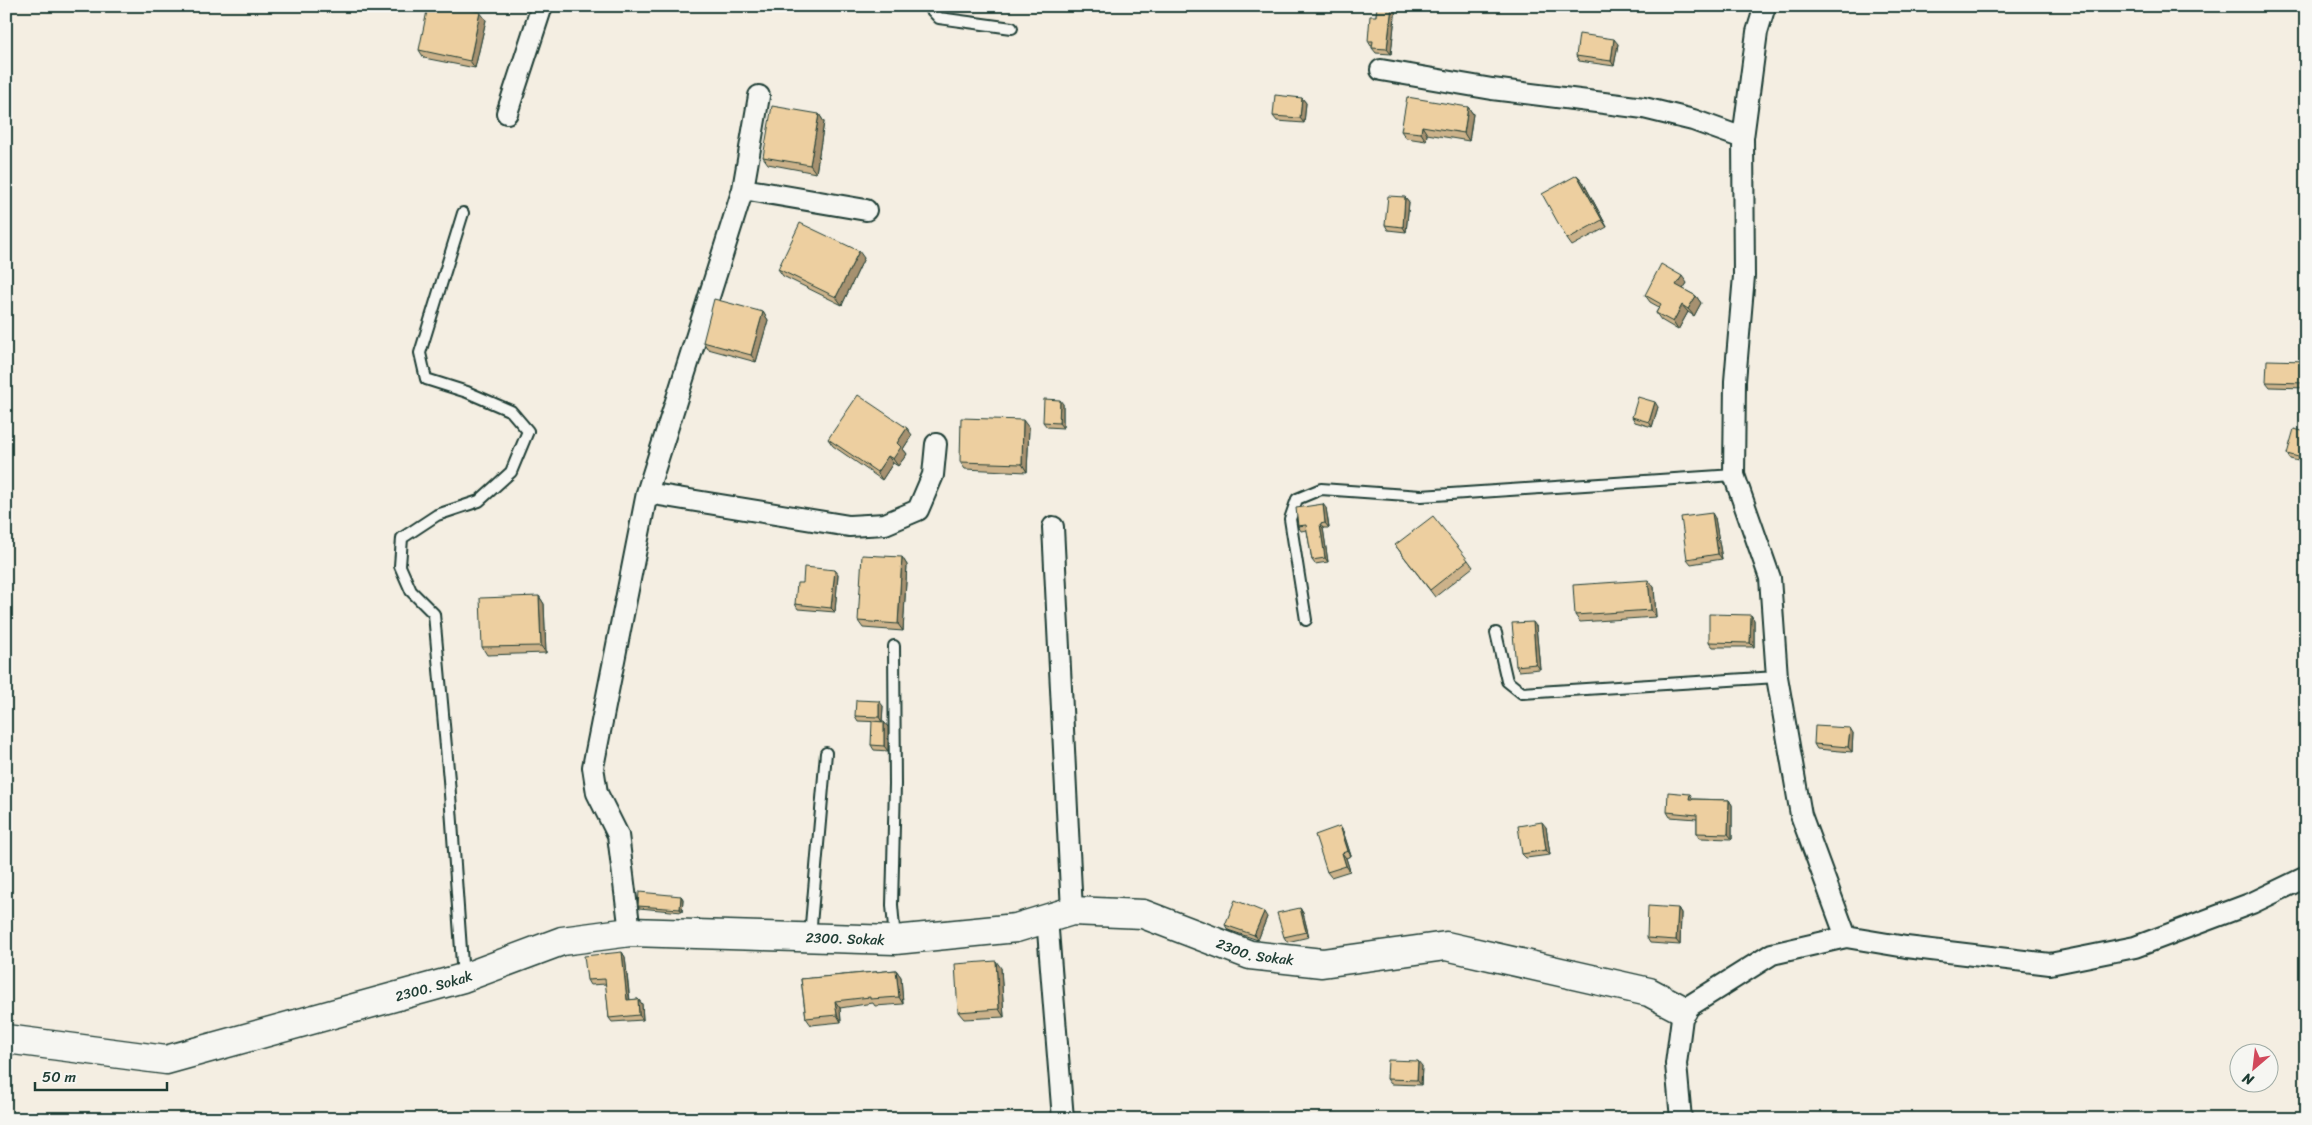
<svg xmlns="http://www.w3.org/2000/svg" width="2312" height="1125" font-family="Sriracha,sans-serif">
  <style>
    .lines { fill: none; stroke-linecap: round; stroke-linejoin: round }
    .lane-casing { stroke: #1f3d34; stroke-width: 14 }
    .street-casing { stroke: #1f3d34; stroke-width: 24 }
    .secondary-casing { stroke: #1f3d34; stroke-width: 31 }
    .lane { stroke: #f6f6f2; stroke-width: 10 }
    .street { stroke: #f6f6f2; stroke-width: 20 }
    .secondary { stroke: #f6f6f2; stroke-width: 28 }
    .wall { fill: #ccb28a; stroke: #1f3d34 }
    .shaded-wall { fill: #a69170; stroke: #1f3d34 }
    .building { fill: #edcfa0; stroke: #1f3d34 }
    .labels { text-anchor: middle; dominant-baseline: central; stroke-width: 5; stroke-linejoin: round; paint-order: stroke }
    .street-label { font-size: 14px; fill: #1f3d34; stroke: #f6f6f2 }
  </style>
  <rect width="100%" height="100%" fill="#f4eee2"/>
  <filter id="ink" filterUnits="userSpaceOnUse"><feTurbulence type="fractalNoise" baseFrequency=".02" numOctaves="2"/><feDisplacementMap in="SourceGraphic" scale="10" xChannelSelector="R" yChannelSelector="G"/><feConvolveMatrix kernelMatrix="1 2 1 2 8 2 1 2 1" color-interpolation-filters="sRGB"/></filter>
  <g filter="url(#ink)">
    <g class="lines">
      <g class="lane-casing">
        <path id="lane" d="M 928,6 L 939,18 L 1012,28
          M 1306,620 L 1290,519 L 1297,499 L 1321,489 L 1421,496 L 1734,475
          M 1496,633 L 1507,681 L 1522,693 L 1777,677
          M 894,646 L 895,784 L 892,905 L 895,940
          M 810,936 L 826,753
          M 463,978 L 449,780 L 434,614 L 411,591 L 400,566 L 402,538 L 437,515 L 479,501 L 511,472 L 528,431 L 511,411 L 467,392 L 426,379 L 420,353 L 463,213"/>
      </g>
      <g class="street-casing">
        <path id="street" d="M 1765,6 L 1757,32 L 1743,138 L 1744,276 L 1735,381 L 1734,475 L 1770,578 L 1777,677 L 1801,815 L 1846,937
          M 1381,70 L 1492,89 L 1644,108 L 1693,120 L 1743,138
          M 507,113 L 542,6
          M 743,189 L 866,210
          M 647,493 L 849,526 L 885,524 L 918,510 L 933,475 L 936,444
          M 1053,527 L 1072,911
          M 1047,918 L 1063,1119
          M 630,932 L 618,835 L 597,793 L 593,767 L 647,493 L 743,189 L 759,96
          M 1681,1119 L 1676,1064 L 1683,1010 L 1772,954 L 1846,937 L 1906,947 L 2050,964 L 2135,947 L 2252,903 L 2306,877"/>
      </g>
      <g class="secondary-casing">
        <g id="secondary">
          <path id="s1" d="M 6,1039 L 166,1060 L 463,978 L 562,941 L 630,932 L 895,940 L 1016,928 L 1072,911 L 1143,914 L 1250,955 L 1322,963 L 1446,946 L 1649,992 L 1683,1010"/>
        </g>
      </g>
      <use href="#lane" class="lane"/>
      <use href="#street" class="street"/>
      <use href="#secondary" class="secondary"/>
    </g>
    <path class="wall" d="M 1377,6 L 1396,6 L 1391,54 L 1376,53 L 1372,48 L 1373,46 L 1371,46 L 1368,41 L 1376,16 Z
      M 486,20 L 475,68 L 424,58 L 419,50 Z
      M 1618,44 L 1614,66 L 1579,61 L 1576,56 Z
      M 1302,98 L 1306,103 L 1304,123 L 1277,121 L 1273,116 Z
      M 1468,107 L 1473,114 L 1469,141 L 1427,134 L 1426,141 L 1406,138 L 1401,131 Z
      M 819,114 L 824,122 L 816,173 L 768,164 L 763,157 Z
      M 1577,175 L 1583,182 L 1607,227 L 1572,246 L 1567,239 Z
      M 1405,197 L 1409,202 L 1406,232 L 1388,230 L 1385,225 Z
      M 864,258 L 842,305 L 783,276 L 778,269 Z
      M 1687,283 L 1683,289 L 1696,296 L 1701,303 L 1694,316 L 1688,312 L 1678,330 L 1661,320 L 1656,313 L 1659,307 L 1650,302 L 1645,295 Z
      M 763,312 L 768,320 L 756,362 L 708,349 L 703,342 Z
      M 2306,361 L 2306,388 L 2270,387 L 2266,382 Z
      M 1063,404 L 1063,428 L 1047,427 L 1043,422 Z
      M 1658,407 L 1652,427 L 1635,422 L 1632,417 Z
      M 1029,428 L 1027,472 L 965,469 L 960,462 Z
      M 2306,432 L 2306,463 L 2290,459 L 2287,454 Z
      M 912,435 L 903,449 L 907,454 L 898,466 L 893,463 L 882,480 L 833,446 L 828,439 Z
      M 1326,508 L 1329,528 L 1323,528 L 1328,562 L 1315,564 L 1312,560 L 1307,530 L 1301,531 L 1298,526 Z
      M 1715,518 L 1722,559 L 1691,564 L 1687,559 Z
      M 1395,545 L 1468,560 L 1473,567 L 1435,597 Z
      M 902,557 L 907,565 L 903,631 L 863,628 L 858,621 Z
      M 835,570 L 838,574 L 835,612 L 798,609 L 795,604 Z
      M 1654,587 L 1656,617 L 1580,622 L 1575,615 Z
      M 539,596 L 544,604 L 546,653 L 487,655 L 482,647 Z
      M 1751,615 L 1754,620 L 1754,647 L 1713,647 L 1709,642 Z
      M 1536,626 L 1540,669 L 1519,671 L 1516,666 Z
      M 883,706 L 882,722 L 858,721 L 855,716 Z
      M 884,722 L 888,727 L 888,751 L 874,750 L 871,745 Z
      M 1853,733 L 1852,752 L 1817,749 L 1814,744 Z
      M 1693,799 L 1729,800 L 1732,805 L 1732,839 L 1700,838 L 1697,833 L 1697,819 L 1670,817 L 1667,812 Z
      M 1546,827 L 1550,855 L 1526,858 L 1522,854 Z
      M 1343,831 L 1351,856 L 1346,858 L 1350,871 L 1331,877 L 1327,872 Z
      M 681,896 L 683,899 L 682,912 L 639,908 L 638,906 Z
      M 1300,908 L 1303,913 L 1309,937 L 1287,942 L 1284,937 Z
      M 1678,908 L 1681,913 L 1680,945 L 1650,943 L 1647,938 Z
      M 1267,917 L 1258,940 L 1228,930 L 1225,925 Z
      M 622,952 L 625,957 L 630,1000 L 638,999 L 642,1004 L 643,1020 L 612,1022 L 609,1018 L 606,984 L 590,985 L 587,980 Z
      M 1001,968 L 1004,1017 L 964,1019 L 958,1012 Z
      M 896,970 L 901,977 L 903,1004 L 875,1006 L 873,1003 L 840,1008 L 841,1022 L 811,1025 L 806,1018 L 801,979 Z
      M 1422,1066 L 1421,1085 L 1391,1084 L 1387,1079 Z"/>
    <path class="shaded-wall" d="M 1392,6 L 1396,6 L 1391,54 L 1387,49 Z
      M 480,12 L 486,20 L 475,68 L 470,61 Z
      M 1614,39 L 1618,44 L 1614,66 L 1611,61 Z
      M 1302,98 L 1306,103 L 1304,123 L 1300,118 Z
      M 1468,107 L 1473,114 L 1469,141 L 1464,133 Z
      M 819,114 L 824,122 L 816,173 L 810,165 Z
      M 6,116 L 9,120 L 6,123 Z
      M 1422,126 L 1427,134 L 1426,141 L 1421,133 Z
      M 1577,175 L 1583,182 L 1607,227 L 1602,220 Z
      M 1405,197 L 1409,202 L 1406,232 L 1403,227 Z
      M 859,251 L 864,258 L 842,305 L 836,297 Z
      M 1682,276 L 1687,283 L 1681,292 L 1676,285 Z
      M 1696,296 L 1701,303 L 1694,316 L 1688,309 Z
      M 1682,305 L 1688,312 L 1678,330 L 1673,322 Z
      M 763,312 L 768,320 L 756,362 L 751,355 Z
      M 1060,400 L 1063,404 L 1063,428 L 1059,423 Z
      M 1655,402 L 1658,407 L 1652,427 L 1649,422 Z
      M 1023,420 L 1029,428 L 1027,472 L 1022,464 Z
      M 907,428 L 912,435 L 903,449 L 907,454 L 898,466 L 893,459 L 897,443 Z
      M 888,456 L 893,463 L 882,480 L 877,472 Z
      M 1323,504 L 1326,508 L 1329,528 L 1325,523 Z
      M 1712,513 L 1715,518 L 1722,559 L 1718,554 Z
      M 1320,524 L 1323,528 L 1328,562 L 1325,558 Z
      M 902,557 L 907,565 L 903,631 L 898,624 Z
      M 835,570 L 838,574 L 835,612 L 831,608 Z
      M 1648,580 L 1654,587 L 1656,617 L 1651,610 Z
      M 539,596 L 544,604 L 546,653 L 541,646 Z
      M 1751,615 L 1754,620 L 1754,647 L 1750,643 Z
      M 1533,622 L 1536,626 L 1540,669 L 1536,664 Z
      M 879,701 L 883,706 L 882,722 L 879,717 Z
      M 884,722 L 888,727 L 888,751 L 884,746 Z
      M 1850,728 L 1853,733 L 1852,752 L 1848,747 Z
      M 1690,794 L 1693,799 L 1693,804 L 1689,799 Z
      M 1729,800 L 1732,805 L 1732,839 L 1728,834 Z
      M 1542,822 L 1546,827 L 1550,855 L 1546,850 Z
      M 1340,826 L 1343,831 L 1351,856 L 1348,851 Z
      M 1342,853 L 1346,858 L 1350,871 L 1346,866 Z
      M 681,896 L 683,899 L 682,912 L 680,909 Z
      M 1300,908 L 1303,913 L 1309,937 L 1306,932 Z
      M 1678,908 L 1681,913 L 1680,945 L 1676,940 Z
      M 1264,912 L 1267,917 L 1258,940 L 1254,935 Z
      M 622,952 L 625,957 L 630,1005 L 627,1000 Z
      M 996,961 L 1001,968 L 1004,1017 L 999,1009 Z
      M 896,970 L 901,977 L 903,1004 L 899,997 Z
      M 638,999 L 642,1004 L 643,1020 L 639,1015 Z
      M 835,1001 L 840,1008 L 841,1022 L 837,1015 Z
      M 1418,1061 L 1422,1066 L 1421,1085 L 1417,1080 Z"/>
    <path class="building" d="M 428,6 L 452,6 L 480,12 L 470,61 L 419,50 Z
      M 1377,6 L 1392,6 L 1387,49 L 1372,48 L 1373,41 L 1368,41 L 1370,16 L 1376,16 Z
      M 1579,34 L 1614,39 L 1611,61 L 1576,56 Z
      M 1275,95 L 1302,98 L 1300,118 L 1273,116 Z
      M 1407,97 L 1468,107 L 1464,133 L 1422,126 L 1421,133 L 1401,131 Z
      M 772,106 L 819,114 L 810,165 L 763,157 Z
      M 1577,175 L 1602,220 L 1567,239 L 1542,194 Z
      M 1388,196 L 1405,197 L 1403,227 L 1385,225 Z
      M 800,223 L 859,251 L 836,297 L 778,269 Z
      M 1661,264 L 1682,276 L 1676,285 L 1696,296 L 1688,309 L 1682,305 L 1673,322 L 1656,313 L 1661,304 L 1645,295 Z
      M 714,299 L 763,312 L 751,355 L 703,342 Z
      M 2267,360 L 2306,361 L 2306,383 L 2266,382 Z
      M 858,395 L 907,428 L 897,443 L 901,447 L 893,459 L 888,456 L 877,472 L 828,439 Z
      M 1638,397 L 1655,402 L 1649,422 L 1632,417 Z
      M 1044,399 L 1060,400 L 1059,423 L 1043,422 Z
      M 961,418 L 1023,420 L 1022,464 L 960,462 Z
      M 2294,429 L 2306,432 L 2306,459 L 2287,454 Z
      M 1323,504 L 1325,523 L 1320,524 L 1325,558 L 1312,560 L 1306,525 L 1298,526 L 1296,508 Z
      M 1712,513 L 1718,554 L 1687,559 L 1681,517 Z
      M 1433,516 L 1468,560 L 1430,590 L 1395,545 Z
      M 862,555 L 902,557 L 898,624 L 858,621 Z
      M 804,567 L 835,570 L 831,608 L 795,604 L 797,583 L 803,583 Z
      M 1648,580 L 1651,610 L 1575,615 L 1573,585 Z
      M 539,596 L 541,646 L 482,647 L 480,598 Z
      M 1709,614 L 1751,615 L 1750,643 L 1709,642 Z
      M 1533,622 L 1536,664 L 1516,666 L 1512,623 Z
      M 856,700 L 879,701 L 879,717 L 855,716 Z
      M 872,721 L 884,722 L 884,746 L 871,745 Z
      M 1815,726 L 1850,728 L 1848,747 L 1814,744 Z
      M 1668,792 L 1690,794 L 1689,799 L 1729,800 L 1728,834 L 1697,833 L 1697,815 L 1667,812 Z
      M 1542,822 L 1546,850 L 1522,854 L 1518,826 Z
      M 1340,826 L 1348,851 L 1342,853 L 1346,866 L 1327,872 L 1315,835 Z
      M 639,892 L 681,896 L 680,909 L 638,906 Z
      M 1235,900 L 1264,912 L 1254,935 L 1225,925 Z
      M 1648,906 L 1678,908 L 1676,940 L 1647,938 Z
      M 1300,908 L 1306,932 L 1284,937 L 1277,913 Z
      M 622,952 L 627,1000 L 638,999 L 639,1015 L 609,1018 L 605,979 L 587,980 L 584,956 Z
      M 996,961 L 999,1009 L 958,1012 L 955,964 Z
      M 896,970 L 899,997 L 870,999 L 870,997 L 835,1001 L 837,1015 L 806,1018 L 801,979 Z
      M 1388,1060 L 1418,1061 L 1417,1080 L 1387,1079 Z"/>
  </g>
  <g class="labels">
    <g class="street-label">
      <text stroke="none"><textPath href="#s1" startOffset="859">2300. Sokak</textPath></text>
      <text stroke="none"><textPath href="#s1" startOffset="1279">2300. Sokak</textPath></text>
      <text stroke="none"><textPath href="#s1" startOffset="439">2300. Sokak</textPath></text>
    </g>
  </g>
  <rect width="2312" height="1125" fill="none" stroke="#f6f6f2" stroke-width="25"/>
  <rect x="12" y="12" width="2287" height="1100" fill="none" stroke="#1f3d34" stroke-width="2" filter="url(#ink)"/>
  <g transform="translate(2254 1068) rotate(208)"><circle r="24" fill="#f6f6f2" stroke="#a0aca6"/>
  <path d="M0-4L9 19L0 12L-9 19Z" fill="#d1495b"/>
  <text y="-8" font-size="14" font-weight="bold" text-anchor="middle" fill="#1f3d34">N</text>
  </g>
  <path d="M35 1082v8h132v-8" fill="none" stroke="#1f3d34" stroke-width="2.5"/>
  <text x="42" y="1082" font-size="15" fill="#1f3d34" stroke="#f6f6f2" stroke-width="4" paint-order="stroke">50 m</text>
</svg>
